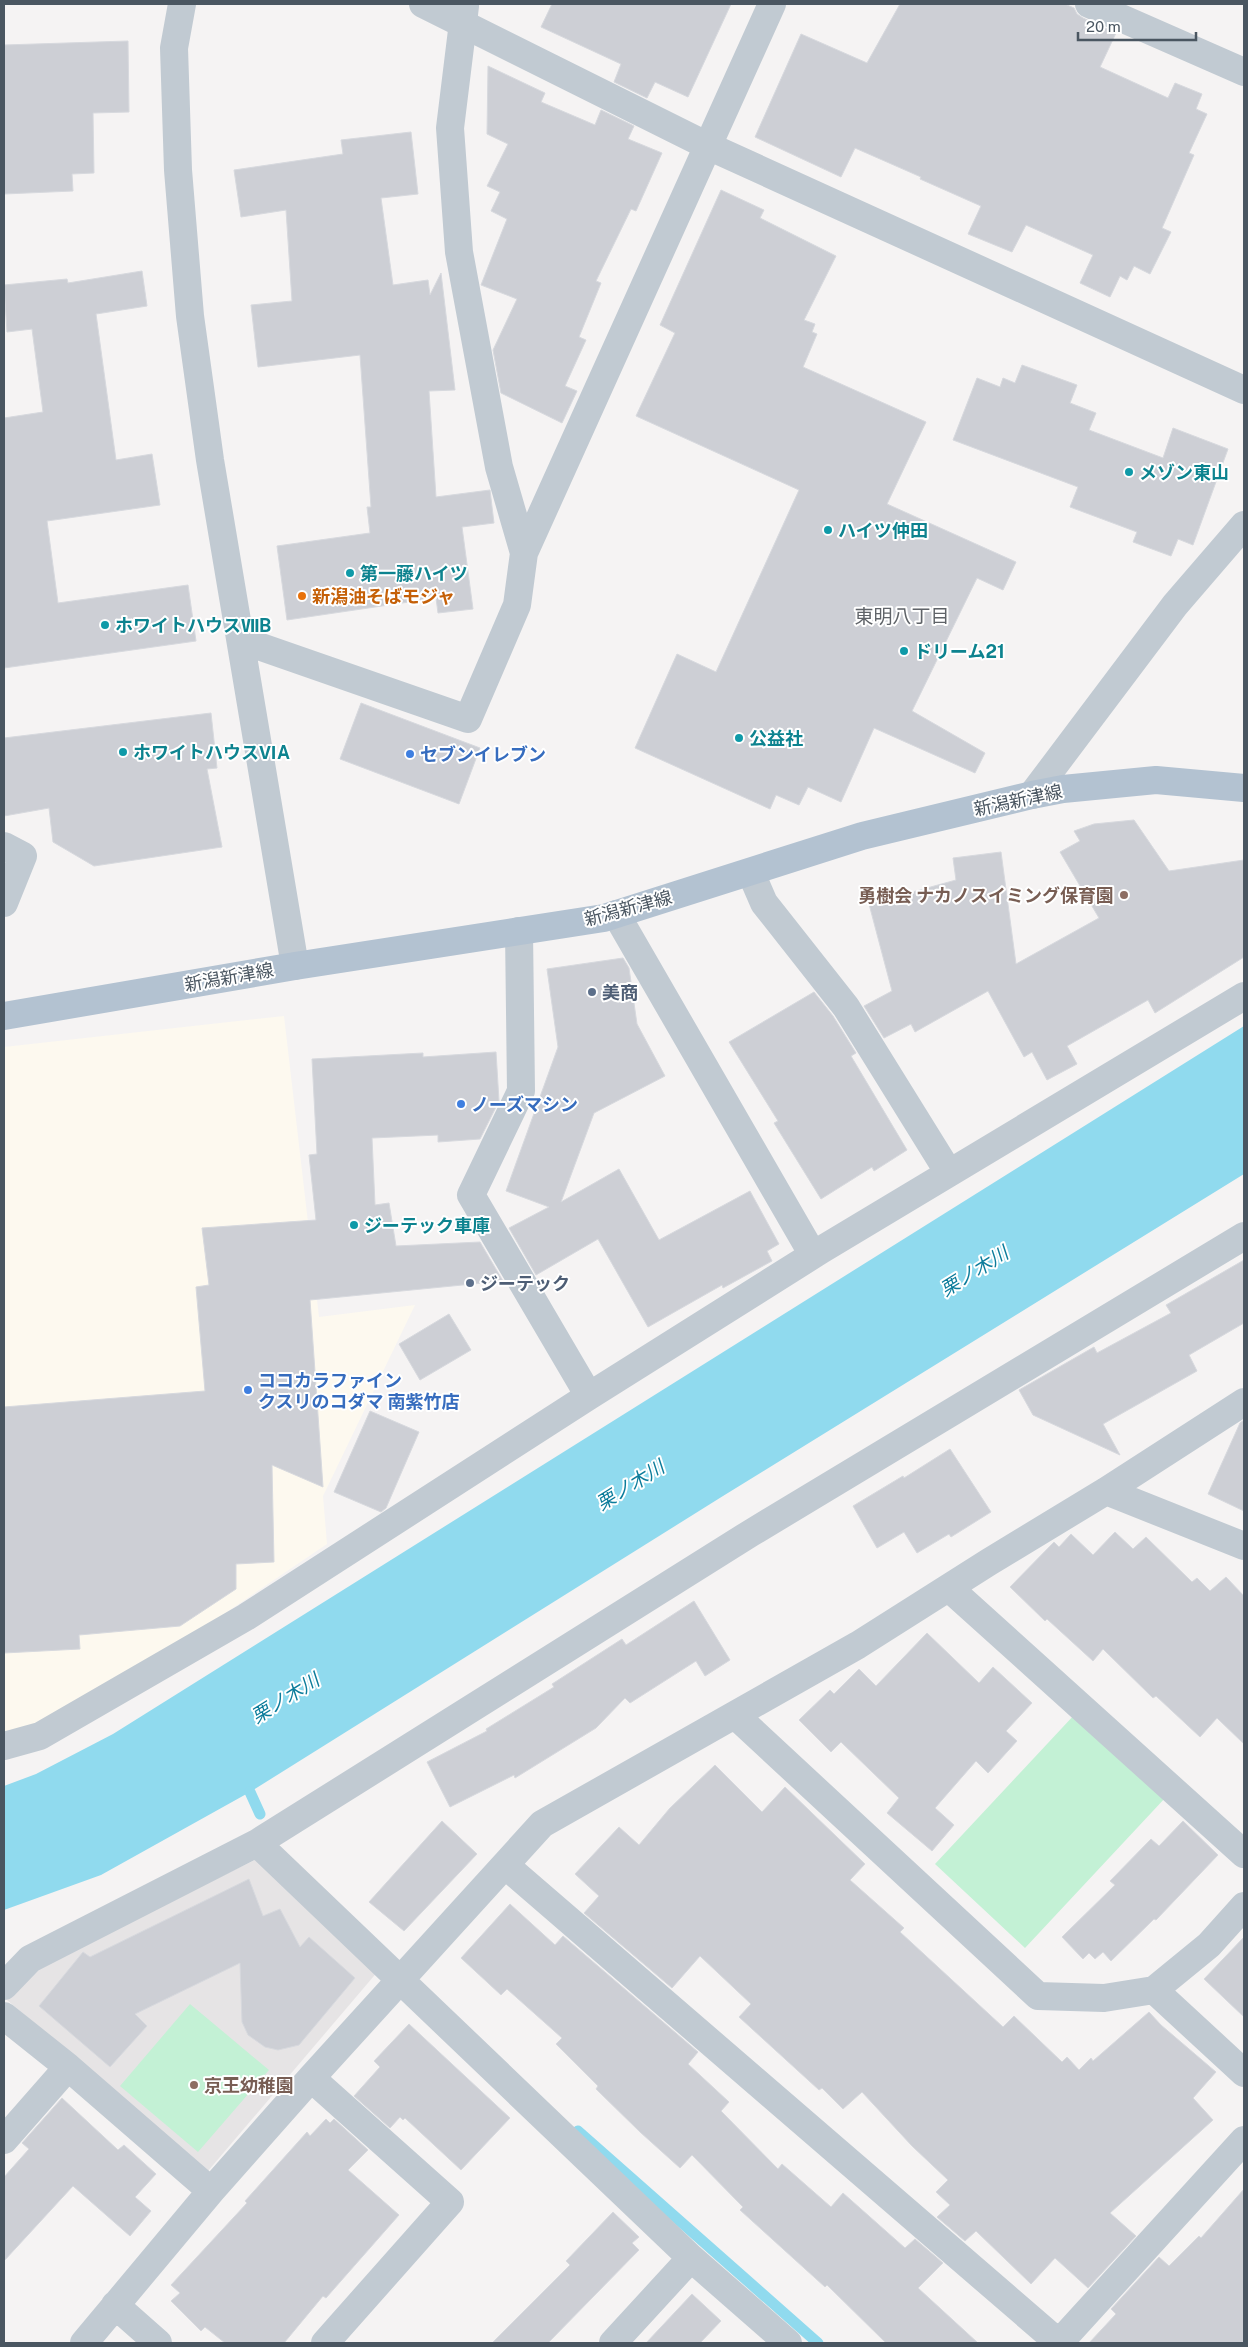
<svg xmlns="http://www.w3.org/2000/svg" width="1248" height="2347" font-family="'Public Sans','Noto Sans JP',sans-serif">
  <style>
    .commercial { fill: #fdf9ef }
    .education { fill: #e6e4e5 }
    .green { fill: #c3f1d5 }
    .water { fill: #90daee }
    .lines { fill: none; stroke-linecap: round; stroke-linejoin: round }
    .stream { stroke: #90daee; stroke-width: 11 }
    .building { fill: #cdcfd5; stroke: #d7d9de }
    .minor { stroke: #c1cad2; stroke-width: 28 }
    .major { stroke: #b3c2d1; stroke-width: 28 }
    .culture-dot { fill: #0f9aa8; stroke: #fff; stroke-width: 2 }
    .food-dot { fill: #e8710a; stroke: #fff; stroke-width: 2 }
    .shop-dot { fill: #3f7fe0; stroke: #fff; stroke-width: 2 }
    .education-dot { fill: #8d6e63; stroke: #fff; stroke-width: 2 }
    .service-dot { fill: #5c6f8a; stroke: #fff; stroke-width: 2 }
    .labels { text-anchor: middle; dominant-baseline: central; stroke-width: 4; stroke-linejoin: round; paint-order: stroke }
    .culture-label { font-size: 18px; font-weight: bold; fill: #0d838f; stroke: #fff; text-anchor: start }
    .food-label { font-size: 18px; font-weight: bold; fill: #c56008; stroke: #fff; text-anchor: start }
    .shop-label { font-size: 18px; font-weight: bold; fill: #366cbe; stroke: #fff; text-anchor: start }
    .street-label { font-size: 18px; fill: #4a5661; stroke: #fff }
    .education-label { font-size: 18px; font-weight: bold; fill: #785e54; stroke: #fff; text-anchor: end }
    .service-label { font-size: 18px; font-weight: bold; fill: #4e5e75; stroke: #fff; text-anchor: start }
    .neighbourhood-label { font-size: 19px; fill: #5f6368; stroke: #fff }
    .water-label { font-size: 19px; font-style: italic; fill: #0c7c9b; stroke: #fff }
  </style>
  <rect width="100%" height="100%" fill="#f5f3f3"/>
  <path class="commercial" d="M 284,1016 L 319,1317 L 415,1305 L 323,1496 L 327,1544 L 187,1639 L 30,1726 L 4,1733 L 4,1047 Z"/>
  <path class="education" d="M 257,1859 L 379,1970 L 208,2171 L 7,2000 L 34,1968 Z"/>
  <path class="green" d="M 1076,1713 L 1166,1797 L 1025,1948 L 935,1864 Z
    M 190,2004 L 269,2070 L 198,2152 L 120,2086 Z"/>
  <path class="water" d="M 1244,1026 L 1244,1174 L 723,1496 L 250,1792 L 101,1875 L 4,1910 L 4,1786 L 36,1774 L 113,1734 Z"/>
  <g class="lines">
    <path class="stream" d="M 250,1792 L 260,1814
      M 578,2131 L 818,2343"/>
  </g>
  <path class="building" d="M 552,4 L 731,4 L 688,97 L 655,82 L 647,98 L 614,82 L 621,64 L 541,27 Z
    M 900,4 L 1065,4 L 1074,8 L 1077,14 L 1083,18 L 1116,33 L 1100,67 L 1168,98 L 1175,83 L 1202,94 L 1196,109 L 1207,114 L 1189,153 L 1194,155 L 1162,228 L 1171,232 L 1150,274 L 1134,266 L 1127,280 L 1120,276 L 1110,297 L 1080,283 L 1093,255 L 1026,225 L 1012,252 L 968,234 L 981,206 L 920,179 L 921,177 L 855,148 L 841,177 L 755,137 L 801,34 L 867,63 Z
    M 128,41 L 129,112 L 93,113 L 94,173 L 72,174 L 73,191 L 4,194 L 4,45 Z
    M 488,66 L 545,93 L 541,102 L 595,125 L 601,110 L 634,126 L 628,139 L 662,153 L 636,211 L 631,209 L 596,281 L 601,283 L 579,337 L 586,340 L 565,386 L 577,391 L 562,423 L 501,393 L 493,350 L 517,299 L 481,285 L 507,219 L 491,211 L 500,192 L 487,186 L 508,144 L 487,134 Z
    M 411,132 L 418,194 L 381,198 L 393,285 L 428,280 L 430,295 L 441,273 L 455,390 L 429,391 L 436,497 L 490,490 L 494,523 L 462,527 L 473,609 L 438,613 L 436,598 L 287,620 L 277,546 L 370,533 L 367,507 L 371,507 L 360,355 L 258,367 L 251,305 L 292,301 L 286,210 L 241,217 L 234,170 L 343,154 L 341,140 Z
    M 721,190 L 764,210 L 760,218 L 836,256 L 804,320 L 815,324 L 812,332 L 817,334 L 803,367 L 926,422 L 887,504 L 1016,562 L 1003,590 L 977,578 L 912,711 L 985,753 L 975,773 L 874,728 L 841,802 L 808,787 L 799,805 L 776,795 L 770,809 L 635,748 L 677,654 L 716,672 L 799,490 L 636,416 L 675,333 L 660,325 Z
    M 142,271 L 147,306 L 96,314 L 116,460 L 152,454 L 160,505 L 47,521 L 58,603 L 188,585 L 196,641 L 4,668 L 4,418 L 43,412 L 32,329 L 7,332 L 4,285 L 67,279 L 68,283 Z
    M 1022,365 L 1077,385 L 1070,403 L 1096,413 L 1089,430 L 1163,458 L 1173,428 L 1228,449 L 1193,545 L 1178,539 L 1171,556 L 1133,542 L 1137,532 L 1070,507 L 1078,487 L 953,440 L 977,378 L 1000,387 L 1003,378 L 1015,383 Z
    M 361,703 L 480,748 L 459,804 L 340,759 Z
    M 211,713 L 217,768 L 207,769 L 222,847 L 94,866 L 53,842 L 49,808 L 4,816 L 4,738 Z
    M 1134,820 L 1169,871 L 1244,860 L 1244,957 L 1155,1013 L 1148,1000 L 1067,1046 L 1077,1064 L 1047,1080 L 1032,1052 L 1024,1057 L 988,991 L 915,1032 L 911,1024 L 884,1038 L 864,1006 L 892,991 L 869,904 L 956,880 L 953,858 L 1001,852 L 1016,964 L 1099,918 L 1060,852 L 1080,841 L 1074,831 L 1094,824 Z
    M 623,958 L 629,968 L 637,1024 L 665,1076 L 594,1113 L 561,1202 L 619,1169 L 659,1240 L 750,1191 L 779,1244 L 767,1251 L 772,1261 L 723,1288 L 722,1285 L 648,1327 L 598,1239 L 536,1275 L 509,1228 L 549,1207 L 506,1191 L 558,1047 L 547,969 Z
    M 814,992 L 833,1016 L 856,1053 L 851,1056 L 907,1150 L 874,1171 L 872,1167 L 821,1199 L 774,1123 L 778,1121 L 729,1042 Z
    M 496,1052 L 499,1101 L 480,1139 L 438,1142 L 438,1135 L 372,1138 L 375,1205 L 389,1203 L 396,1246 L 480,1242 L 503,1281 L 310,1300 L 323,1487 L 272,1465 L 274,1562 L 236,1564 L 236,1589 L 180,1626 L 79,1635 L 80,1649 L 4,1653 L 4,1407 L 205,1391 L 196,1287 L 209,1285 L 202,1228 L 316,1220 L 309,1155 L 317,1154 L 312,1059 L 423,1053 L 423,1057 Z
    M 1244,1260 L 1244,1323 L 1189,1355 L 1197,1371 L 1103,1424 L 1120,1455 L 1033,1415 L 1019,1390 L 1094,1347 L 1097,1353 L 1171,1313 L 1166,1305 Z
    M 449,1314 L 471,1350 L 420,1380 L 399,1344 Z
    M 370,1411 L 419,1432 L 386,1508 L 381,1512 L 334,1492 Z
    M 1244,1420 L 1244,1511 L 1208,1494 L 1240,1423 Z
    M 950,1449 L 991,1512 L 951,1537 L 949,1534 L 917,1553 L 904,1532 L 877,1548 L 853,1506 L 903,1476 L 904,1478 Z
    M 1115,1532 L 1133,1549 L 1146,1537 L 1192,1582 L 1197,1578 L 1210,1591 L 1226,1577 L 1244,1596 L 1244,1744 L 1217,1718 L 1200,1737 L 1156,1696 L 1153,1698 L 1103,1649 L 1093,1661 L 1047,1619 L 1045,1621 L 1010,1587 L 1054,1542 L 1059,1547 L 1071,1534 L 1093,1555 Z
    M 694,1601 L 730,1660 L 705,1676 L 696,1661 L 630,1703 L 625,1698 L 596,1728 L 515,1778 L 514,1775 L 450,1807 L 427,1762 L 487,1731 L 486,1729 L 554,1687 L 552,1684 L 622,1639 L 626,1645 Z
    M 927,1633 L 979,1683 L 993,1667 L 1032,1703 L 1006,1731 L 1017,1741 L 988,1773 L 976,1761 L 935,1808 L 954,1825 L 932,1851 L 887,1813 L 899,1798 L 841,1742 L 831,1752 L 799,1720 L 830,1690 L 834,1694 L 859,1669 L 876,1686 Z
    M 715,1765 L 762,1812 L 785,1787 L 865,1864 L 850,1880 L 904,1928 L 900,1932 L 1003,2027 L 1014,2016 L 1062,2062 L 1067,2057 L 1079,2070 L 1091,2058 L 1093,2061 L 1149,2012 L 1161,2025 L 1216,2072 L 1193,2098 L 1213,2120 L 1110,2213 L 1136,2236 L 1088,2288 L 1055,2258 L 1031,2284 L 976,2231 L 965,2241 L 937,2217 L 950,2205 L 936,2192 L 948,2180 L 912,2146 L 862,2092 L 843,2109 L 822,2088 L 819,2090 L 739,2017 L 751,2004 L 700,1956 L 672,1988 L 584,1913 L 599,1896 L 575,1874 L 619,1827 L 639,1845 L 670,1808 Z
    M 442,1821 L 477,1854 L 404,1931 L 369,1902 Z
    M 1183,1821 L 1218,1855 L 1156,1920 L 1154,1919 L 1111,1961 L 1103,1952 L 1095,1959 L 1089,1953 L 1083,1959 L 1062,1937 L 1115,1885 L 1110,1881 L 1151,1839 L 1159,1846 Z
    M 249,1879 L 263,1916 L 280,1909 L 300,1947 L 309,1937 L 355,1978 L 299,2045 L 278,2050 L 265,2047 L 248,2035 L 242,2022 L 240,1963 L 135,2014 L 147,2026 L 110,2067 L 39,2006 L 83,1952 L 90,1957 Z
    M 510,1904 L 555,1945 L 563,1936 L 698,2052 L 688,2064 L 729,2102 L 721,2111 L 778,2169 L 782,2164 L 831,2207 L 843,2193 L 905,2248 L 915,2239 L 943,2263 L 918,2288 L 978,2343 L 886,2343 L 827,2285 L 825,2287 L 740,2210 L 743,2207 L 692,2155 L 680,2168 L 640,2132 L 596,2089 L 598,2086 L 556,2044 L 562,2038 L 507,1989 L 501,1995 L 461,1958 Z
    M 1244,1937 L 1244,2017 L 1204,1979 Z
    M 409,2024 L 510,2118 L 461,2170 L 405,2118 L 403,2120 L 400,2117 L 390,2128 L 354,2096 L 380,2067 L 374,2061 Z
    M 62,2098 L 118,2150 L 124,2145 L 156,2174 L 135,2197 L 151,2211 L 130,2236 L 73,2186 L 4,2261 L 4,2177 L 29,2149 L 22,2143 Z
    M 326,2119 L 330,2123 L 334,2119 L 368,2150 L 348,2170 L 399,2215 L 326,2298 L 323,2296 L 284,2343 L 225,2343 L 205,2327 L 201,2331 L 171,2301 L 180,2293 L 171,2285 L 247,2203 L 245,2201 L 307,2132 L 310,2136 Z
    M 1244,2189 L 1244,2343 L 1089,2343 L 1116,2314 L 1111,2309 L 1159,2257 L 1169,2266 L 1199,2236 L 1201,2238 Z
    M 613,2212 L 639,2237 L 632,2243 L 639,2250 L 548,2343 L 492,2343 L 570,2265 L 566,2261 Z
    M 692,2294 L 721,2321 L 700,2343 L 646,2343 Z"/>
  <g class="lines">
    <path class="minor" d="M 182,4 L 174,48 L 178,170 L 190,316 L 210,460 L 295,966
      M 423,4 L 708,146 L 1244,390
      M 1089,4 L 1244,72
      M 465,6 L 450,128 L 459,252 L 499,467 L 524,553
      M 241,640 L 468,719 L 517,605 L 524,553 L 772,4
      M 1032,795 L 1175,605 L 1244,525
      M 4,846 L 23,856 L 4,903
      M 751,873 L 764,903 L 846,1007 L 949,1173
      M 616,914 L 813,1255
      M 519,931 L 521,1091 L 471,1195 L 589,1396
      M 1106,1491 L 1244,1546
      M 949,1588 L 1244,1854
      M 736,1716 L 1038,1996 L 1104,1998 L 1154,1990 L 1209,1945 L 1244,1906
      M 4,1746 L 40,1736 L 246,1617 L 589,1396 L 821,1250 L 1244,996
      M 257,1843 L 691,2258 L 788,2343
      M 505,1865 L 1059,2343
      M 4,1986 L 30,1959 L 257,1843 L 751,1533 L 1244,1236
      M 1154,1990 L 1244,2073
      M 4,2016 L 68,2067 L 211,2191
      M 311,2078 L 450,2202 L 325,2343
      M 4,2140 L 68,2067
      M 115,2305 L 158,2343
      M 84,2343 L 211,2191 L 311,2078 L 542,1824 L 858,1645 L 989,1562 L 1106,1491 L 1244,1402
      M 613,2343 L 691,2258
      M 1059,2343 L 1244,2140"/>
    <path class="major" d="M 4,1016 L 295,966 L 604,918 L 862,836 L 1032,795 L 1063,789 L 1156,780 L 1244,788"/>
  </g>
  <g class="culture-dot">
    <circle cx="1129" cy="472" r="5"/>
    <circle cx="828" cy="530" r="5"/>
    <circle cx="350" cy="573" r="5"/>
    <circle cx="105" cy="625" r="5"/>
    <circle cx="904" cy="651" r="5"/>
    <circle cx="739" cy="738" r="5"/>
    <circle cx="123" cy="752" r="5"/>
    <circle cx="354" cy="1225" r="5"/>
  </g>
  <circle class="food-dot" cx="302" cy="596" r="5"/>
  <g class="shop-dot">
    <circle cx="410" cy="754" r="5"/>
    <circle cx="461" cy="1104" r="5"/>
    <circle cx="248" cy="1390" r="5"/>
  </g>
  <g class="education-dot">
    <circle cx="1124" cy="895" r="5"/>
    <circle cx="194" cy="2085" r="5"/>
  </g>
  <g class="service-dot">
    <circle cx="592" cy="992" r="5"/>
    <circle cx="470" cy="1283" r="5"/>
  </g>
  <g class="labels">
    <g class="culture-label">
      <text x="1139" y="472">メゾン東山</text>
      <text x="838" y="530">ハイツ仲田</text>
      <text x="360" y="573">第一藤ハイツ</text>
      <text x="115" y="625">ホワイトハウスⅦB</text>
      <text x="914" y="651">ドリーム21</text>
      <text x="749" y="738">公益社</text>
      <text x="133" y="752">ホワイトハウスⅥA</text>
      <text x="364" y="1225">ジーテック車庫</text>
    </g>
    <g class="food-label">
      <text x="312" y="596">新潟油そばモジャ</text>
    </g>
    <g class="shop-label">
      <text x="420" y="754">セブンイレブン</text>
      <text x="471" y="1104">ノーズマシン</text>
      <text x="258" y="1380">ココカラファイン<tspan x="258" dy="21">クスリのコダマ 南紫竹店</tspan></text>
    </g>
    <g class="street-label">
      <text transform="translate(1018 800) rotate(-12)">新潟新津線</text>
      <text transform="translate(628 908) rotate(-15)">新潟新津線</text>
      <text transform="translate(229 977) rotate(-10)">新潟新津線</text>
    </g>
    <g class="education-label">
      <text x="1114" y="895">勇樹会 ナカノスイミング保育園</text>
      <text x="204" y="2085" text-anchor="start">京王幼稚園</text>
    </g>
    <g class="service-label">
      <text x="602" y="992">美商</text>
      <text x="480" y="1283">ジーテック</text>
    </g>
    <g class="neighbourhood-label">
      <text x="902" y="616">東明八丁目</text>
    </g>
    <g class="water-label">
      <text transform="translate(974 1271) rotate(-32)">栗ノ木川</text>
      <text transform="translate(630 1485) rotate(-32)">栗ノ木川</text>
      <text transform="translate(285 1698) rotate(-32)">栗ノ木川</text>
    </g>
  </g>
  <rect width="1248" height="2347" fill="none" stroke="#4a5661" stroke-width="10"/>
  <path d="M1078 32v8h118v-8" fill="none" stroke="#4a5661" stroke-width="2.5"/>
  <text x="1086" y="32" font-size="15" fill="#4a5661" stroke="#ffffff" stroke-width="4" paint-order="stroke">20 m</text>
</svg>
